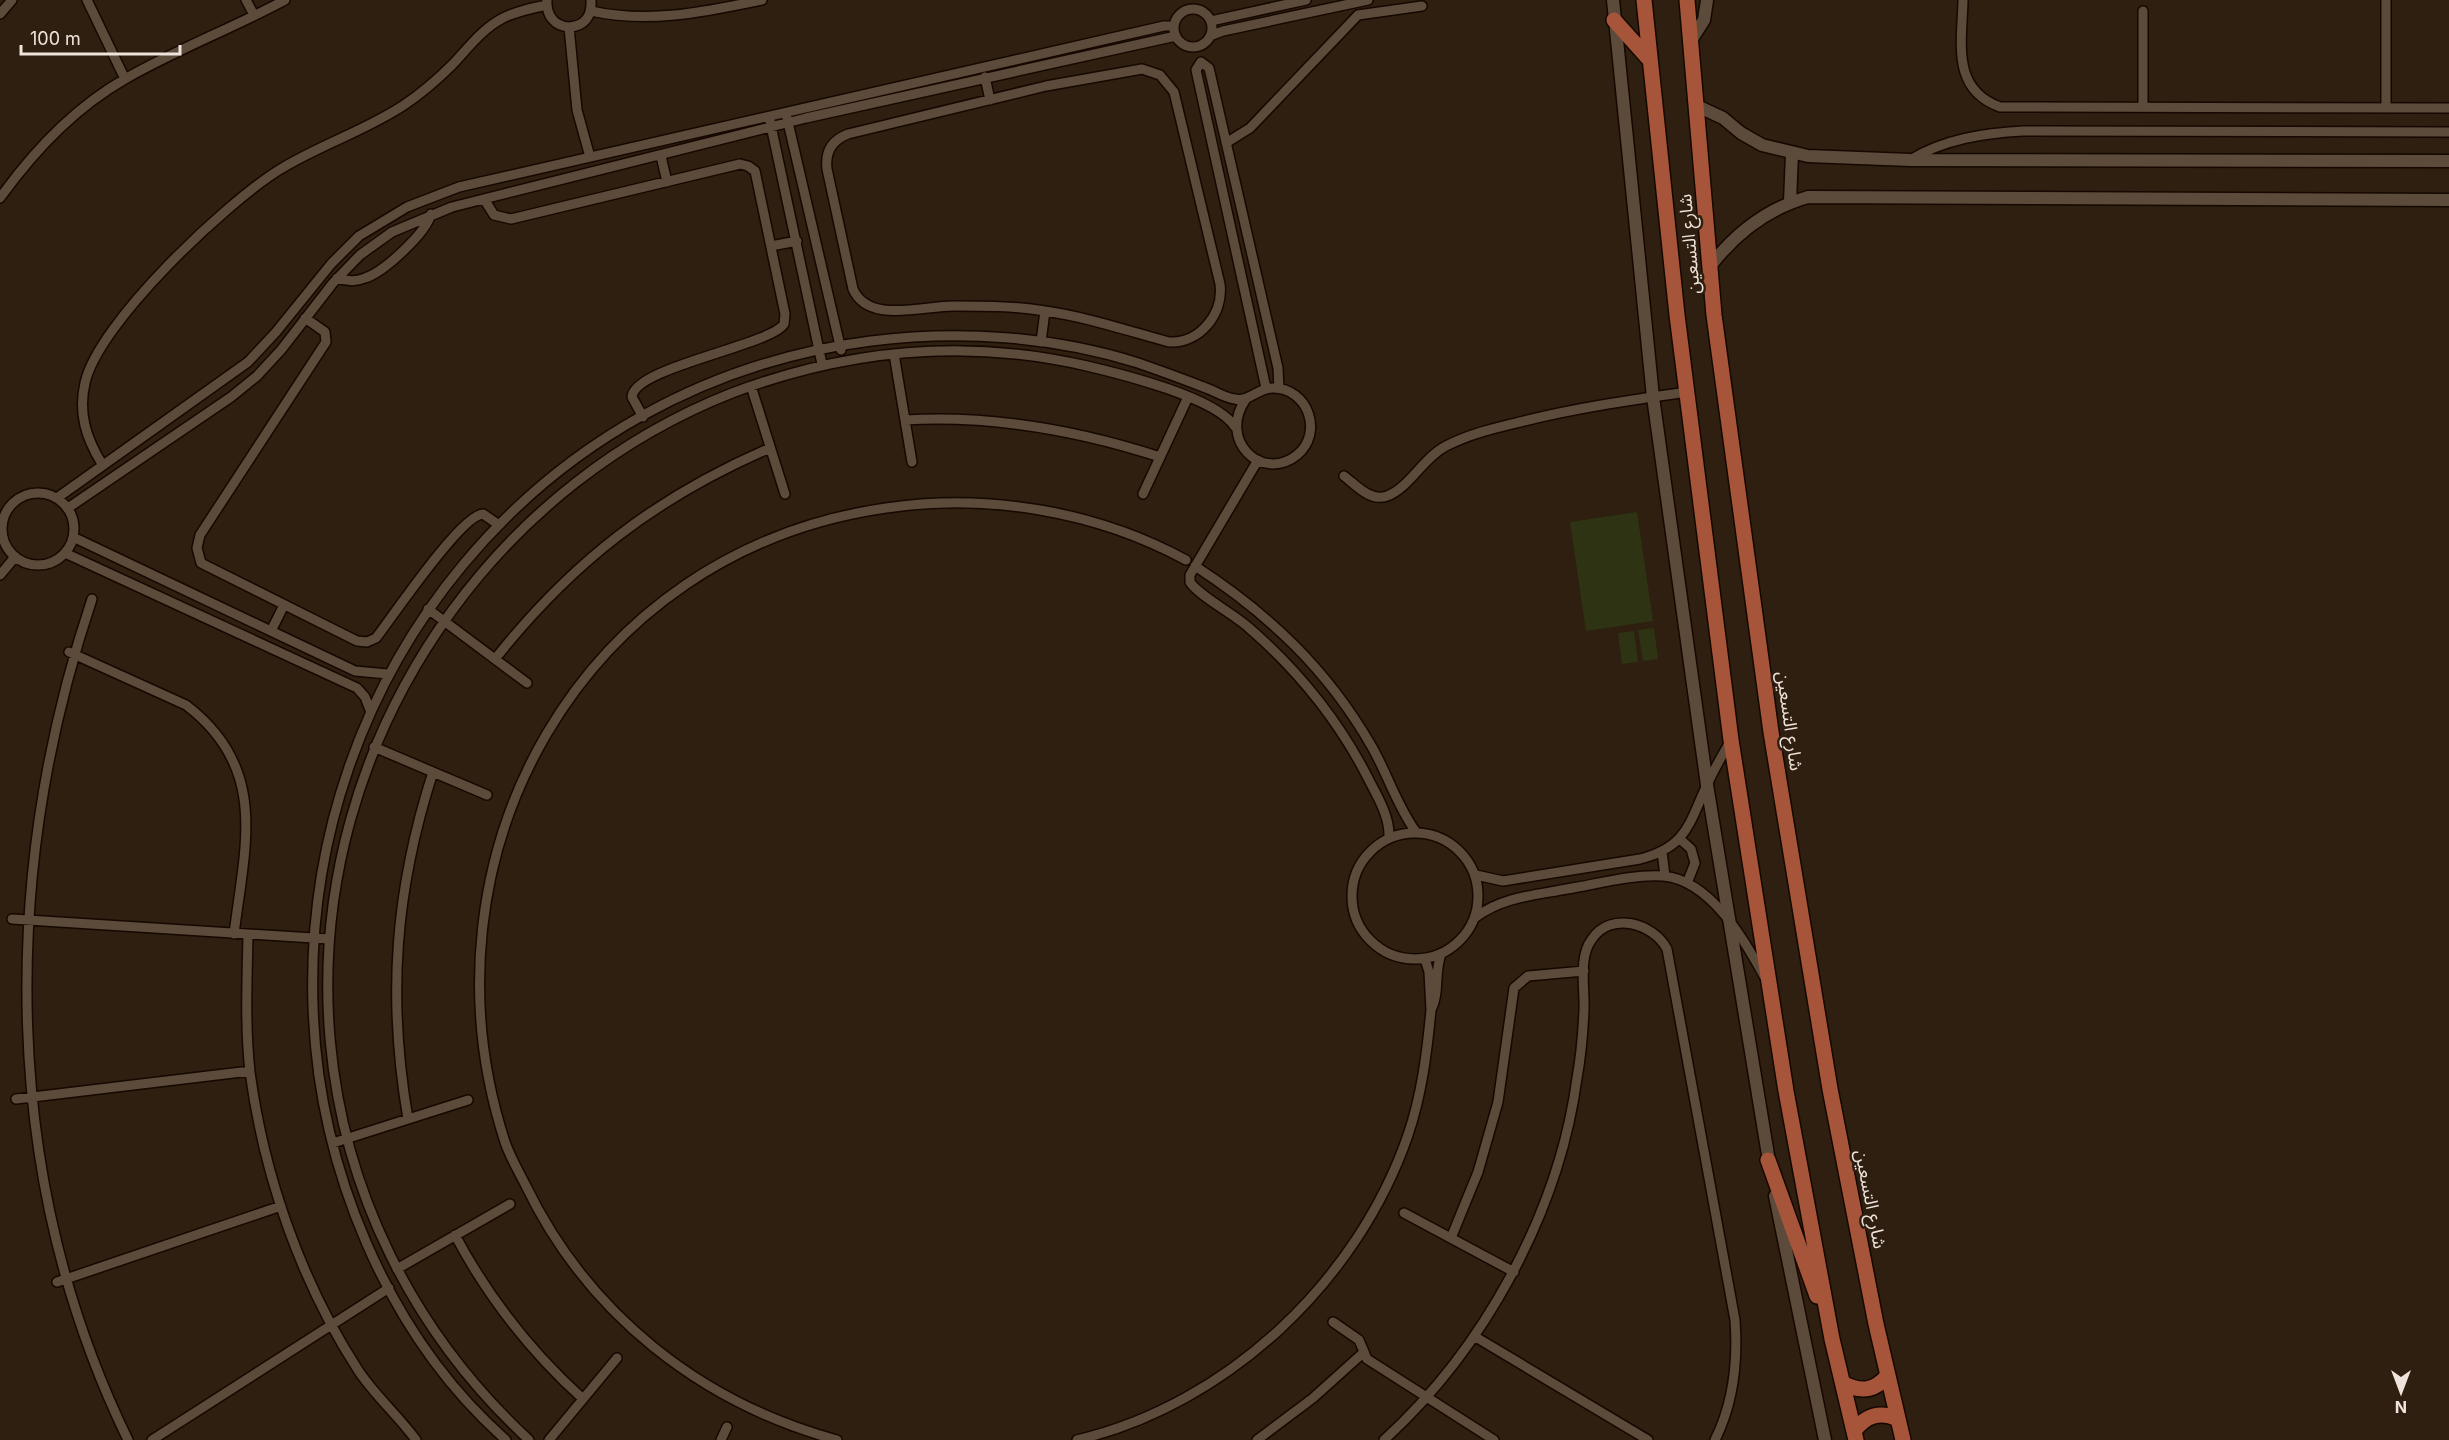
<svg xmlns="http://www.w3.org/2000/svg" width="2449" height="1440" font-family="Inter,'Noto Sans Arabic',sans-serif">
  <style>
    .green { fill: #2e3313 }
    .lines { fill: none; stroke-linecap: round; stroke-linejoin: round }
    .minor-casing { stroke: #160800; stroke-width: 12 }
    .tertiary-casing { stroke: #160800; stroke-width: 15 }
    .primary-casing { stroke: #160800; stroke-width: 18 }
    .minor { stroke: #5c4a3b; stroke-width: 9 }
    .tertiary { stroke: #5c4a3b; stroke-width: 12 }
    .primary { stroke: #a6553b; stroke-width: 15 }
    .labels { text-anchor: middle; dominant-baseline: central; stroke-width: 5; stroke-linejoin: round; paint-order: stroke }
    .street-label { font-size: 18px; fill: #efe4db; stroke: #2e1f10 }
  </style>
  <rect width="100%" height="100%" fill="#2e1f10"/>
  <path class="green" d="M 1637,512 L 1653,621 L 1586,631 L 1570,522 Z
    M 1654,628 L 1658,659 L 1643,661 L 1638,630 Z
    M 1634,631 L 1638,662 L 1622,664 L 1618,633 Z"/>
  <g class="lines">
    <g class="minor-casing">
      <path id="minor" d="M 87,0 L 125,79
        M 246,0 L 254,15
        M 547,0 C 546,15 554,26 569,27 C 585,26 592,16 591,0
        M 1963,0 C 1962,43 1951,89 2000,107 L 2449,108
        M 2386,0 L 2386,108
        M1174 28a19 19 0 1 1 38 0a19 19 0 1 1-38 0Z
        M 591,11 C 649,24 704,12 762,0
        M 2143,11 L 2143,107
        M 0,14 L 12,0
        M 1211,21 L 1306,0
        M 569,27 L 577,110 L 590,157
        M 1210,36 L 1223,31 L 1368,0
        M 1142,69 L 1160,75 L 1174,92 L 1220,284 C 1224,314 1199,344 1169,342 C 1128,331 1087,317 1045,311 C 1015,306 984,306 953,306 C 922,306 868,324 853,289 L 827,169 C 825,152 832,140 848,134 L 1046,86 Z
        M 985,77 L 990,100
        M 787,118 L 841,350
        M 770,121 L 822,364
        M 1226,143 L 1250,128 L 1358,15 L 1422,6
        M 661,156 L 667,182
        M 1910,160 C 1944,139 1985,133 2023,131 L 2449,132
        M 0,198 C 33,152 76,107 125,79 C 177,49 233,28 285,0
        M 484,199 L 494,215 L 511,219 L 740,164 L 748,166 L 755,171 L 785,314 L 784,324 C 769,346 634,367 632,397 L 643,417
        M 771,246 L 797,241
        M 337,278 C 346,281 356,282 365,278 C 384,272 426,233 431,214
        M 305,318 L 325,332 L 326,342 L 200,535 L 197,548 L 201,563 L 357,641 L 367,642 L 376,638 C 393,616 461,515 483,514 L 499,525
        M 1041,342 L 1045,311
        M 894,354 L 912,462
        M 751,386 L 785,494
        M 1266,388 L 1196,70 L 1201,62 L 1209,68 L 1278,368 L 1279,388
        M 905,420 C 993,415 1077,430 1160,457
        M 1258,460 L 1190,575 L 1190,582 C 1199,596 1234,614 1248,627 C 1299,671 1340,722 1370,782 C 1379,799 1390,818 1389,838
        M 102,464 C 86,438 78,413 85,383 C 98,323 226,203 279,170 C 319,145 365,131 404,105 C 422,93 438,79 453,64 C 469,47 482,29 503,18 C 517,11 532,8 547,5
        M 1344,476 C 1356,485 1370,502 1387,496 C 1408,489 1424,457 1446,446 C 1469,434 1495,428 1520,422 C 1575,408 1631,400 1687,392
        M2 529a36 36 0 1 1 72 0a36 36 0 1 1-72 0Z
        M 1143,494 L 1188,397
        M 57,498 L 248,362 L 276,332 L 331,264 L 359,236 L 407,207 L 459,187 L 1164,26 L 1174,26
        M 68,508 L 231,397 L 257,376 L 281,350 L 333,283 L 360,255 L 392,232 L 452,207 L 806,118 L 1176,36
        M 73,537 L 355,671 L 388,674
        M 65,553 L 357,688 L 365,697 L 370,710
        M 1195,566 C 1269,614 1328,670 1372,747 C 1388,775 1397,806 1416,832
        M 0,575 L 15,557
        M 92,599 C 0,874 0,1177 128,1440
        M 428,609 L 527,683
        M 271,631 L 284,605
        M 69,652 L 186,705 C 269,768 245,845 234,934
        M 495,659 C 572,562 656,497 770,448
        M 374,747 L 487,795
        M1352 896a63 63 0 1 1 126 0a63 63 0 1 1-126 0Z
        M 1680,839 L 1691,849 L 1695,863 L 1687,883
        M 1662,852 L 1665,876
        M 1476,875 L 1503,881 L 1640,859 C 1688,847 1689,822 1708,783 C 1714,769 1722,756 1730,742
        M 1476,917 C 1502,897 1536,895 1567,889 C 1598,884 1632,874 1663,876 C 1710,880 1744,939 1764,976
        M 12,919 L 329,939
        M 248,935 C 247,981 245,1027 250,1072 C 264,1176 301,1282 358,1370 C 375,1396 398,1415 416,1440
        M 1425,959 L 1429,972 L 1431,1010
        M 16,1099 L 250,1071
        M 408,1119 C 387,997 395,890 433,772
        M 333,1143 L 468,1100
        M 1404,1213 L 1514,1272
        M 455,1235 C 489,1299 530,1351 583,1399
        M 1451,1238 L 1478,1172 L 1498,1102 L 1514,988 L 1528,976 L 1584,971
        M 397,1269 L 510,1204
        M 57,1282 L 281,1206
        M 1333,1322 L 1359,1340 L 1367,1359 L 1494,1440
        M 1474,1336 L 1648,1440
        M 152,1440 L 389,1288
        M 506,1440 C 386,1334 318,1165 313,1006 C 302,674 538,383 871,341 C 959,330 1053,336 1138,363 C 1161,371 1183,379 1206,388 C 1215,391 1225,398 1235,399 C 1249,402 1258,388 1273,388 C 1308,388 1324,433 1297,455 C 1262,483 1217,440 1246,399
        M 529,1440 C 291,1220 263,872 451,612 C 522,514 620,437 732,393 C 848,349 966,338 1087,366 C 1121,374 1217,398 1235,427
        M 549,1440 L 617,1358
        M 721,1440 L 727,1427
        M 837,1440 C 701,1403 588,1314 526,1186 C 519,1172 510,1157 505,1142 C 412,856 582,551 886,508 C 987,493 1096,511 1186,560
        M 1077,1440 C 1229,1404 1358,1280 1408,1135 C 1422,1094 1427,1052 1431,1010 C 1440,993 1434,972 1441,954
        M 1257,1440 L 1313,1398 L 1363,1353
        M 1384,1440 C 1484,1349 1559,1212 1577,1078 C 1581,1056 1583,1033 1584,1010 C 1585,989 1578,957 1592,939 C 1611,911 1653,923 1667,949 L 1735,1320 C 1738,1361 1734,1402 1715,1440"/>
    </g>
    <g class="tertiary-casing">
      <path id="tertiary" d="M 1613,0 L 1653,397 L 1707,785 L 1770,1167
        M 1690,42 L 1704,20 L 1707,0
        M 1695,105 L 1723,118 L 1741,133 L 1762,145 L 1808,156 L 1910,160 L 2449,161
        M 1790,202 L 1792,153
        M 1711,265 C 1736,233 1769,208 1808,197 L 2449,200
        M 1775,1196 L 1825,1440"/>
    </g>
    <g class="primary-casing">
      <path id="primary" d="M 1644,0 L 1677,315 L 1731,740 L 1786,1091 L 1832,1339 L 1856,1440
        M 1687,0 L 1714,315 L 1771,732 L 1830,1089 L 1876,1324 L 1903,1440
        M 1614,20 L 1648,58
        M 1768,1160 L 1817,1296
        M 1843,1383 C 1861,1393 1875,1391 1888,1375
        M 1854,1431 C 1866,1415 1880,1411 1898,1419"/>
    </g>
    <use href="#minor" class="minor"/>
    <use href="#tertiary" class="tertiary"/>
    <use href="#primary" class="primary"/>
  </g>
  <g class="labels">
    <g class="street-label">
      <text transform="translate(1689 244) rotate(-95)">شارع التسعين</text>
      <text transform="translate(1790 721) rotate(82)">شارع التسعين</text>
      <text transform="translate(1871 1199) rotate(79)">شارع التسعين</text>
    </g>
  </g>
  <g transform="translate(2401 1392) rotate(180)" stroke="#2e1f10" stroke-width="4.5" paint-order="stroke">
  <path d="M0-4.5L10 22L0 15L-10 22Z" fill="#efe4db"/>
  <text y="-9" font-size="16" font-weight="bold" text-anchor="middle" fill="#efe4db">N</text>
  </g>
  <path d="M21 45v9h159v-9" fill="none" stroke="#efe4db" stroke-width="3"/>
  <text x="30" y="45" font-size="18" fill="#efe4db" stroke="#2e1f10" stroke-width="4.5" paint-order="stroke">100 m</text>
</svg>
